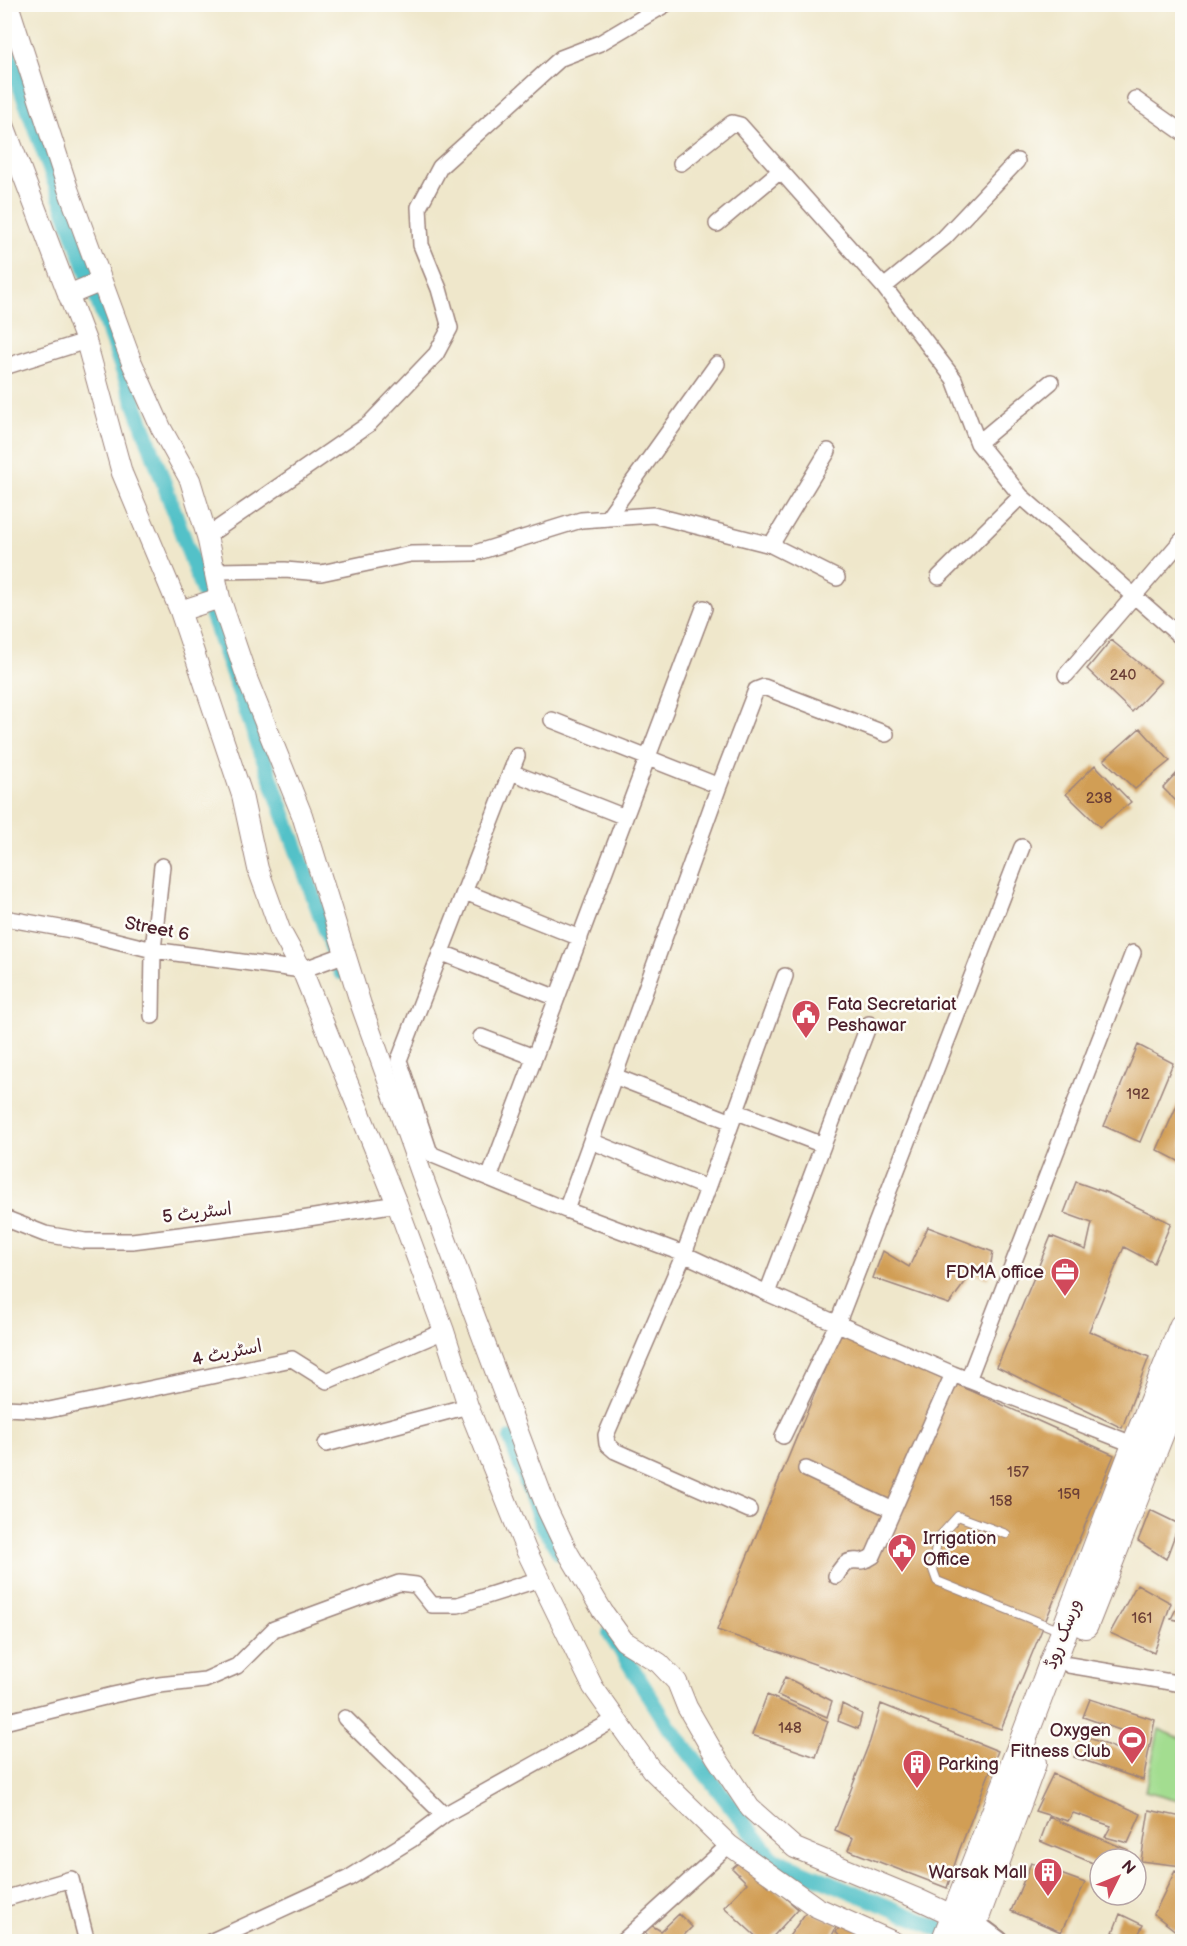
<svg xmlns="http://www.w3.org/2000/svg" width="1187" height="1946" font-family="'Balsamiq Sans','Playpen Sans Arabic',sans-serif">
  <style>
    .green { fill: #a3dd90; stroke: #767e5e; stroke-width: 1.5 }
    .lines { fill: none; stroke-linecap: round; stroke-linejoin: round }
    .canal { stroke: #53c1c8; stroke-width: 16 }
    .building { fill: #d19e55 }
    .service-casing { stroke: #9c837b; stroke-width: 10 }
    .minor-casing { stroke: #9c837b; stroke-width: 18 }
    .tertiary-casing { stroke: #9c837b; stroke-width: 22 }
    .secondary-casing { stroke: #9c837b; stroke-width: 26 }
    .primary-casing { stroke: #9c837b; stroke-width: 28 }
    .service { stroke: #fff; stroke-width: 8 }
    .minor { stroke: #fff; stroke-width: 15 }
    .tertiary { stroke: #fff; stroke-width: 20 }
    .secondary { stroke: #fff; stroke-width: 22 }
    .primary { stroke: #fff; stroke-width: 26 }
    .labels { text-anchor: middle; dominant-baseline: central; stroke-width: 5; stroke-linejoin: round; paint-order: stroke }
    .number-label { font-size: 15px; fill: #6c3f36 }
    .street-label { font-size: 18px; fill: #4a1f2b; stroke: #fdfcf7 }
    .poi-label { font-size: 18px; fill: #4a1f2b; stroke: #fdfcf7; text-anchor: start }
  </style>
  <rect width="100%" height="100%" fill="#fdfcf7"/>
  <filter id="ink" filterUnits="userSpaceOnUse"><feTurbulence type="fractalNoise" baseFrequency=".0167" numOctaves="2"/><feDisplacementMap in="SourceGraphic" scale="12" xChannelSelector="R" yChannelSelector="G"/><feConvolveMatrix kernelMatrix="1 2 1 2 8 2 1 2 1" color-interpolation-filters="sRGB"/></filter>
  <filter id="wash" filterUnits="userSpaceOnUse"><feTurbulence type="fractalNoise" baseFrequency=".008" numOctaves="4" result="noise"/><feDisplacementMap in="SourceGraphic" scale="24" xChannelSelector="R" yChannelSelector="G"/><feGaussianBlur stdDeviation="1.35" result="paint"/><feColorMatrix in="noise" values="0 0 0 0 0 0 0 0 0 0 0 0 0 0 0 0 0 1.4 0 .05"/><feComposite in="paint" operator="in"/></filter>
  <g filter="url(#wash)">
    <rect width="100%" height="100%" fill="#efe7cb"/>
    <path class="green" d="M 1159,1729 L 1182,1739 L 1182,1801 L 1145,1791 Z"/>
    <g class="lines">
      <path class="canal" d="M 4,42 L 341,972
        M 511,1439 L 541,1522 L 560,1553
        M 610,1633 L 669,1727 L 772,1858 L 957,1936"/>
    </g>
    <g id="blocks">
      <path class="building" d="M 1111,640 L 1161,681 L 1132,712 L 1087,669 Z
        M 1140,728 L 1170,761 L 1135,789 L 1104,760 Z
        M 1095,765 L 1131,802 L 1100,827 L 1066,794 Z
        M 1182,768 L 1182,807 L 1163,788 Z
        M 1138,1045 L 1173,1063 L 1140,1142 L 1104,1126 Z
        M 1182,1094 L 1182,1163 L 1157,1150 Z
        M 1076,1182 L 1105,1192 L 1171,1223 L 1154,1263 L 1124,1247 L 1089,1331 L 1149,1357 L 1122,1428 L 997,1367 L 1051,1236 L 1086,1250 L 1092,1223 L 1064,1213 Z
        M 928,1227 L 993,1252 L 988,1279 L 972,1273 L 949,1304 L 873,1278 L 883,1251 L 909,1267 Z
        M 840,1332 L 1114,1455 L 1001,1729 L 717,1630 Z
        M 1150,1510 L 1179,1524 L 1166,1559 L 1138,1541 Z
        M 1137,1584 L 1171,1603 L 1154,1653 L 1110,1633 Z
        M 1182,1597 L 1182,1621 L 1171,1619 Z
        M 785,1677 L 832,1701 L 827,1717 L 777,1695 Z
        M 767,1695 L 828,1721 L 816,1757 L 752,1735 Z
        M 1090,1699 L 1155,1720 L 1143,1780 L 1074,1757 L 1084,1736 L 1125,1752 L 1131,1734 L 1083,1717 Z
        M 842,1704 L 862,1714 L 858,1729 L 838,1721 Z
        M 881,1704 L 998,1751 L 959,1851 L 947,1888 L 848,1850 L 853,1838 L 835,1830 L 870,1741 Z
        M 1053,1774 L 1141,1814 L 1128,1843 L 1105,1837 L 1111,1826 L 1073,1813 L 1068,1821 L 1035,1811 Z
        M 1149,1810 L 1182,1817 L 1182,1866 L 1141,1861 Z
        M 1049,1817 L 1128,1850 L 1125,1859 L 1100,1859 L 1100,1866 L 1040,1841 Z
        M 742,1860 L 798,1909 L 768,1942 L 762,1942 L 724,1907 L 747,1883 L 732,1868 Z
        M 1031,1863 L 1085,1883 L 1061,1932 L 1011,1911 Z
        M 1175,1871 L 1182,1874 L 1182,1936 L 1154,1914 Z
        M 807,1911 L 838,1923 L 831,1938 L 834,1942 L 785,1942 Z
        M 679,1914 L 692,1927 L 677,1942 L 654,1942 L 644,1931 L 649,1924 L 661,1931 Z
        M 1120,1914 L 1143,1925 L 1135,1941 L 1113,1932 Z
        M 848,1915 L 866,1942 L 844,1942 L 836,1932 Z"/>
    </g>
  </g>
  <g filter="url(#ink)">
    <use href="#blocks" fill-opacity="0" stroke="#9c837b" stroke-width="1.5"/>
    <g class="lines">
      <g class="service-casing">
        <path id="service" d="M 1006,1534 L 958,1516 L 938,1538 L 932,1567 L 937,1581 L 1061,1631"/>
      </g>
      <g class="minor-casing">
        <path id="minor" d="M 1135,99 L 1182,132
          M 681,163 L 732,123 L 740,125 L 884,287 L 954,379 L 978,443 L 1021,496 L 1182,638
          M 717,224 L 780,171
          M 884,287 L 944,238 L 1017,161
          M 4,367 L 86,341
          M 978,443 L 1051,382
          M 607,518 L 717,364
          M 207,536 L 369,424 L 436,354 L 450,328 L 439,289 L 421,245 L 419,207 L 440,167 L 561,58 L 600,43 L 666,4
          M 771,545 L 828,451
          M 215,571 L 285,570 L 321,573 L 411,554 L 475,553 L 581,520 L 653,515 L 771,545 L 837,578
          M 939,577 L 1021,496
          M 1066,675 L 1182,540
          M 552,720 L 719,786
          M 517,756 L 399,1060 L 429,1150 L 433,1155 L 566,1210 L 684,1254 L 767,1293 L 953,1374 L 1135,1445
          M 511,772 L 625,817
          M 465,892 L 580,938
          M 4,918 L 77,931 L 153,950 L 302,970 L 346,954
          M 440,952 L 557,998
          M 152,1016 L 153,950 L 162,866
          M 481,1037 L 534,1057
          M 614,1076 L 732,1122
          M 735,1111 L 823,1145
          M 591,1141 L 707,1188
          M 489,1178 L 704,608
          M 566,1210 L 719,786 L 756,690 L 764,687 L 886,734
          M 4,1218 L 45,1234 L 85,1241 L 132,1241 L 283,1222 L 397,1204
          M 767,1293 L 869,1024
          M 968,1380 L 1133,953
          M 4,1408 L 49,1410 L 292,1359 L 327,1381 L 444,1331
          M 783,1436 L 838,1322 L 1022,847
          M 326,1444 L 468,1406
          M 806,1469 L 893,1510
          M 749,1510 L 615,1451 L 607,1444 L 606,1435 L 684,1254 L 785,976
          M 836,1576 C 852,1549 855,1569 873,1556 L 953,1374
          M 1069,1665 L 1182,1684
          M 345,1718 L 444,1815
          M 4,1722 L 113,1695 L 159,1685 L 205,1680 L 237,1666 L 274,1629 L 399,1583 L 416,1585 L 432,1605 L 458,1605 L 540,1579
          M 4,1899 L 71,1879 L 87,1942
          M 210,1942 L 349,1878 L 412,1839 L 444,1815 L 616,1719
          M 622,1942 L 729,1845"/>
      </g>
      <g class="tertiary-casing">
        <path id="tertiary" d="M 8,4 L 68,189 L 132,363 L 161,428 L 190,480 L 207,536 L 220,598 L 248,681 L 302,815 L 361,1005 L 423,1178 L 547,1509 L 567,1551 L 603,1612 L 624,1641 L 659,1663 L 677,1682 L 687,1707 L 716,1757 L 750,1808 L 795,1848 L 918,1899 L 965,1921
          M 4,125 L 86,341 L 122,473 L 180,611 L 242,795 L 258,869 L 280,930 L 302,970 L 397,1204 L 444,1331 L 468,1406 L 526,1550 L 593,1687 L 651,1769 L 729,1845 L 816,1907 L 894,1942
          M 68,295 L 102,281
          M 180,611 L 220,598"/>
      </g>
      <g class="secondary-casing">
        <path id="secondary" d="M 973,1924 L 997,1942"/>
      </g>
      <g class="primary-casing">
        <path id="primary" d="M 1085,1625 L 1182,1380
          M 944,1942 L 1023,1740 L 1135,1445 L 1182,1327
          M 967,1942 L 1033,1763"/>
      </g>
      <use href="#service" class="service"/>
      <use href="#minor" class="minor"/>
      <use href="#tertiary" class="tertiary"/>
      <use href="#secondary" class="secondary"/>
      <use href="#primary" class="primary"/>
    </g>
  </g>
  <defs>
    <g id="civic-pin" transform="scale(1.5)"><path d="M0 17L-7.5 6A9.5 9.5 0 1 1 7.5 6Z" fill="#d1495b" stroke="#fdfcf7"/><path d="M-.6-6.5H3V-4.5H.6V-3L4-1V1h2V6H-6V1h2V-1L-.6-3ZM-1.2 2.5V6h2.4V2.5Z" fill="#fff"/></g>
    <g id="office-pin" transform="scale(1.5)"><path d="M0 17L-7.5 6A9.5 9.5 0 1 1 7.5 6Z" fill="#d1495b" stroke="#fdfcf7"/><path d="M-6-3h4V-5.5h4V-3h4V5H-6ZM-1-4.5V-3h2v-1.5ZM-6 0V1H6V0Z" fill="#fff"/></g>
    <g id="stadium-pin" transform="scale(1.5)"><path d="M0 17L-7.5 6A9.5 9.5 0 1 1 7.5 6Z" fill="#d1495b" stroke="#fdfcf7"/><path d="M0-5a6.5 5 0 1 0 0 10a6.5 5 0 1 0 0-10ZM-3.5-1.8h7v3.6h-7Z" fill="#fff"/></g>
    <g id="building-pin" transform="scale(1.5)"><path d="M0 17L-7.5 6A9.5 9.5 0 1 1 7.5 6Z" fill="#d1495b" stroke="#fdfcf7"/><path d="M-4-6H4V6H1V3H-1V6H-4ZM-2.5-4.3h1.7v1.8h-1.7ZM.8-4.3h1.7v1.8H.8ZM-2.5-1h1.7V.8h-1.7ZM.8-1h1.7V.8H.8Z" fill="#fff"/></g>
  </defs>
  <g fill-rule="evenodd">
    <use href="#civic-pin" x="806" y="1014"/>
    <use href="#office-pin" x="1065" y="1272"/>
    <use href="#civic-pin" x="902" y="1548"/>
    <use href="#stadium-pin" x="1132" y="1740"/>
    <use href="#building-pin" x="917" y="1764"/>
    <use href="#building-pin" x="1048" y="1872"/>
  </g>
  <g class="labels">
    <g class="number-label">
      <text x="1123" y="675">240</text>
      <text x="1099" y="798">238</text>
      <text x="1138" y="1094">192</text>
      <text x="1018" y="1472">157</text>
      <text x="1069" y="1494">159</text>
      <text x="1001" y="1501">158</text>
      <text x="1142" y="1618">161</text>
      <text x="790" y="1728">148</text>
    </g>
    <g class="street-label">
      <text transform="translate(157 929) rotate(11)">Street 6</text>
      <text transform="translate(197 1213) rotate(-7)">اسٹریٹ 5</text>
      <text transform="translate(227 1353) rotate(-12)">اسٹریٹ 4</text>
      <text transform="translate(1063 1634) rotate(-69)">ورسک روڈ</text>
    </g>
    <g class="poi-label">
      <text x="827" y="1004">Fata Secretariat<tspan x="827" dy="21">Peshawar</tspan></text>
      <text x="1044" y="1272" text-anchor="end">FDMA office</text>
      <text x="923" y="1538">Irrigation<tspan x="923" dy="21">Office</tspan></text>
      <text x="1111" y="1730" text-anchor="end">Oxygen<tspan x="1111" dy="21">Fitness Club</tspan></text>
      <text x="938" y="1764">Parking</text>
      <text x="1027" y="1872" text-anchor="end">Warsak Mall</text>
    </g>
  </g>
  <rect width="1187" height="1946" fill="none" stroke="#fdfcf7" stroke-width="24"/>
  <g transform="translate(1118 1877) rotate(47)"><circle r="28" fill="#fdfcf7" stroke="#b5a4a5" stroke-width="1.5"/>
  <path d="M0-4.5L10 22L0 15L-10 22Z" fill="#d1495b"/>
  <text y="-9" font-size="16" font-weight="bold" text-anchor="middle" fill="#4a1f2b">N</text>
  </g>
</svg>
